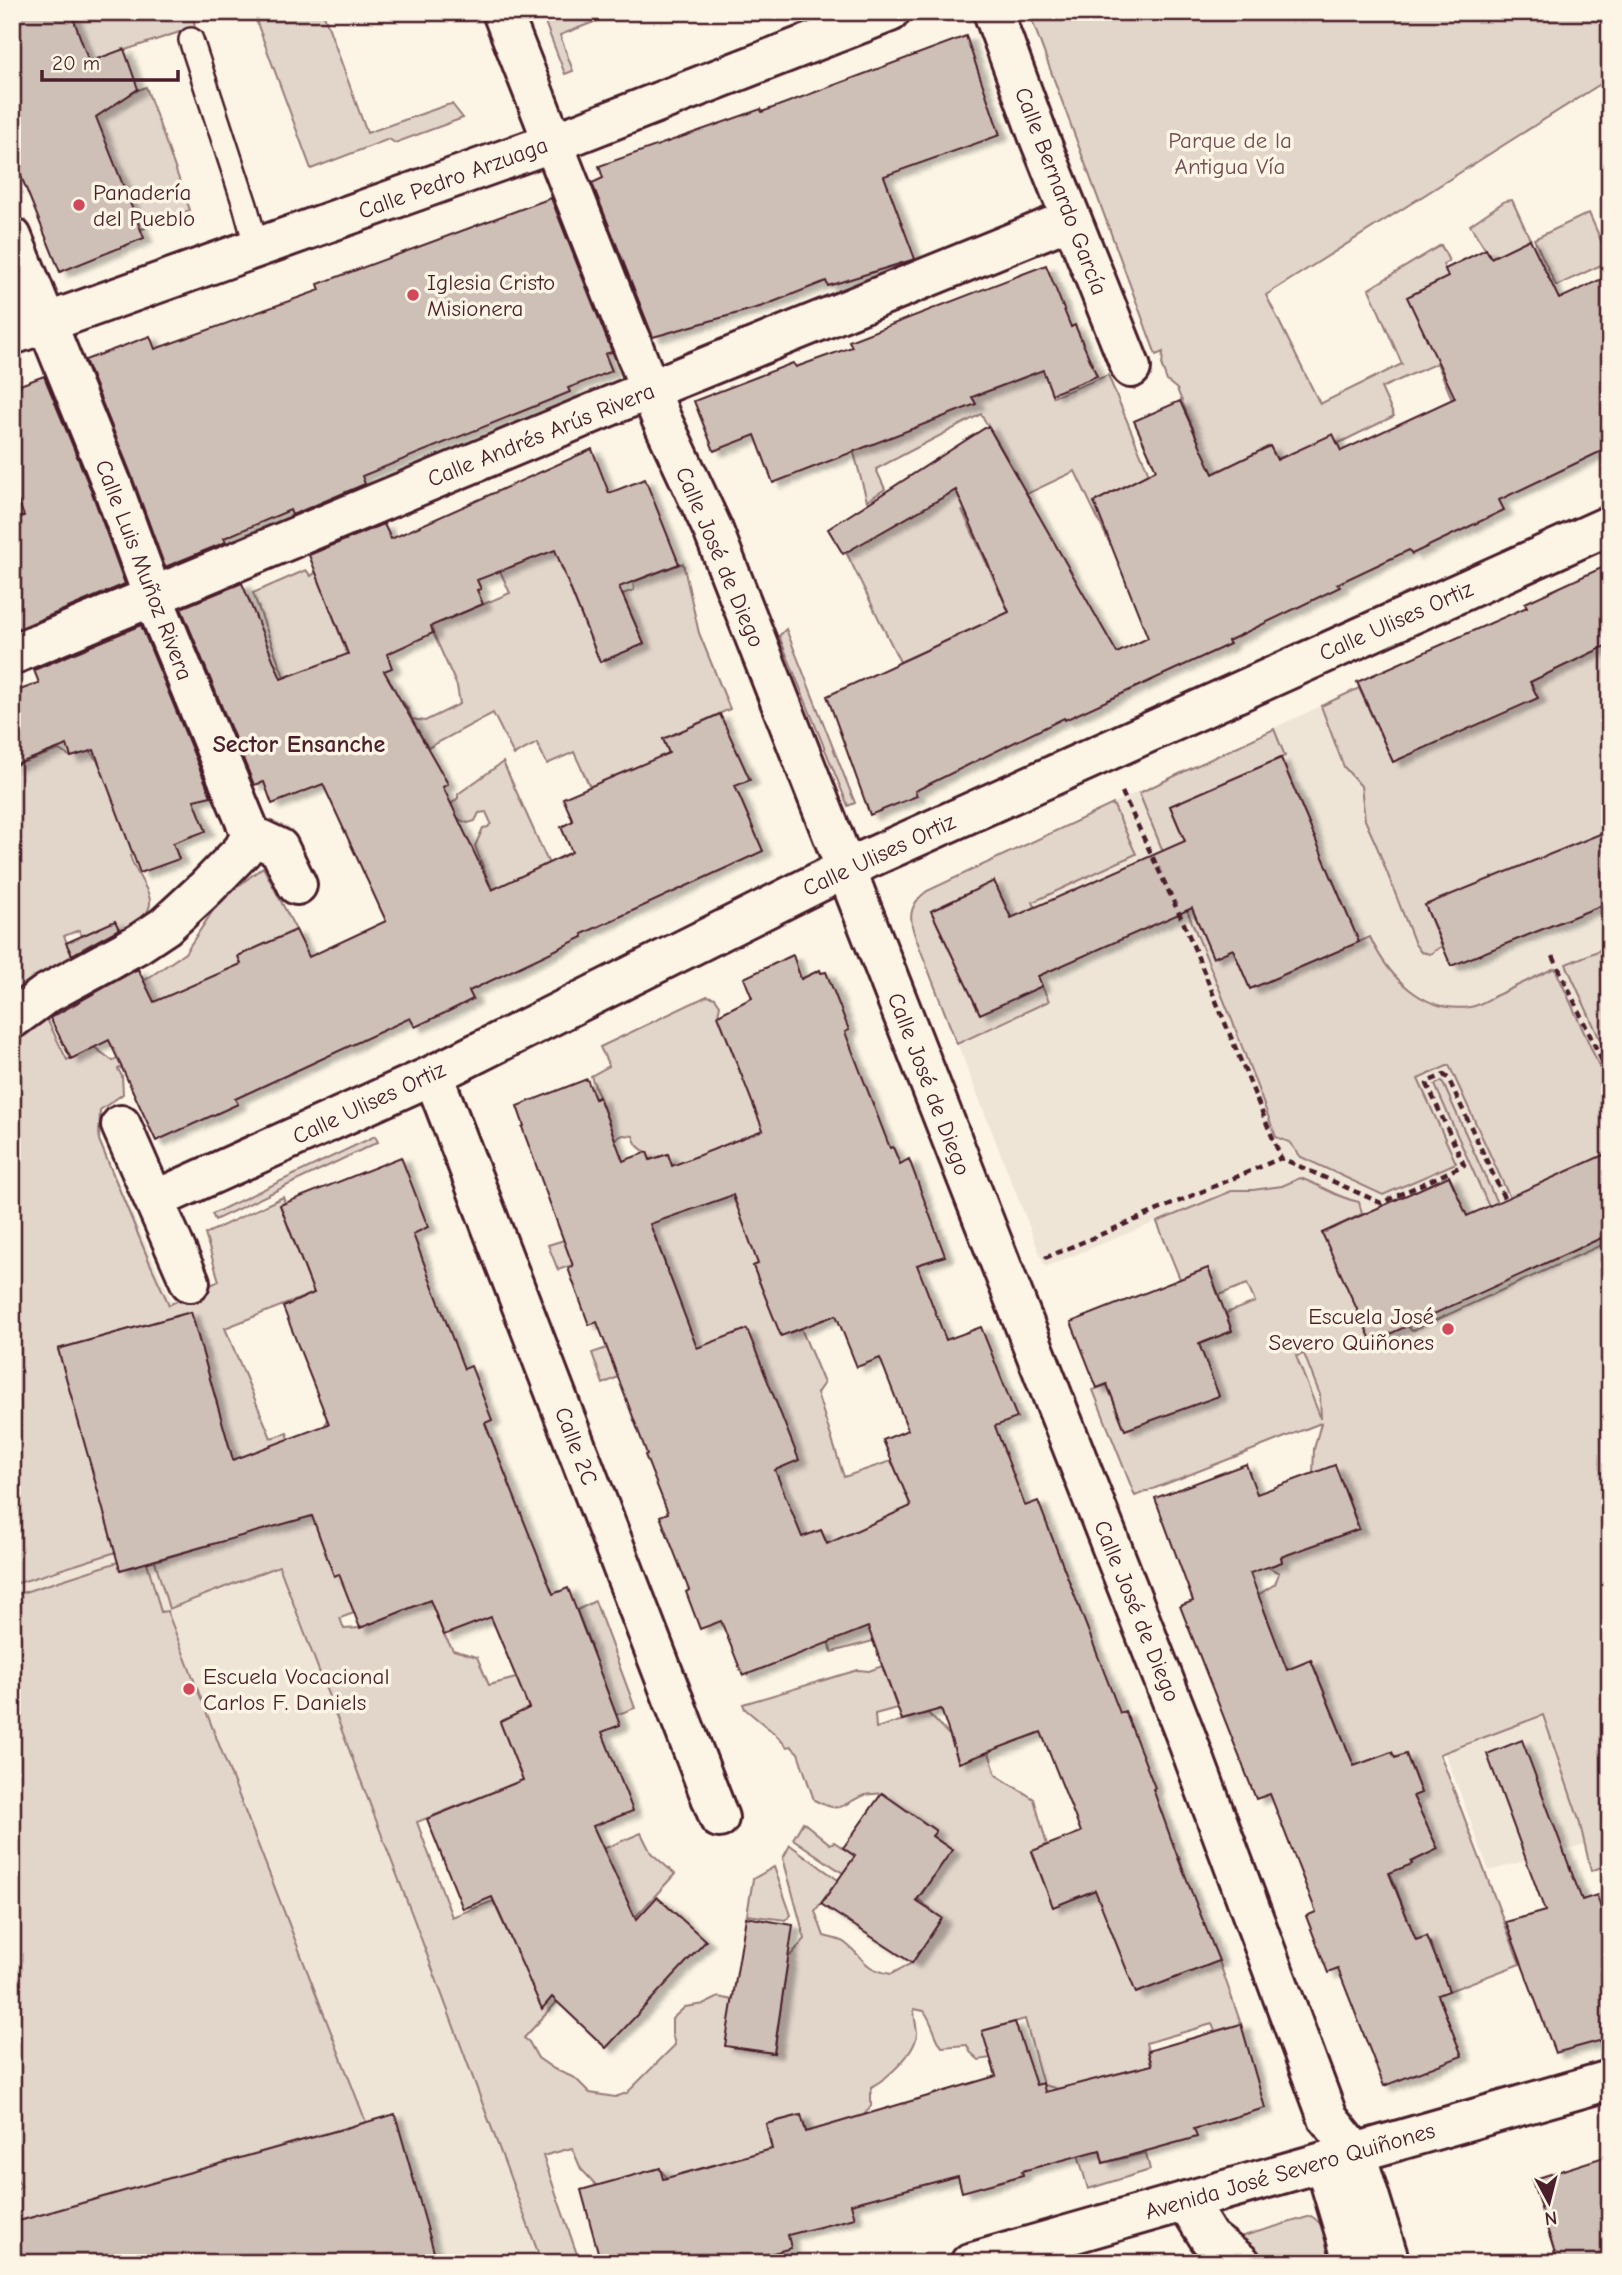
<svg xmlns="http://www.w3.org/2000/svg" width="1622" height="2275" font-family="'Comic Neue',sans-serif">
  <style>
    .built { fill: #eee5d7 }
    .green { fill: #e2d5ca; stroke: #967a7a; stroke-width: 2; fill-rule: evenodd }
    .building { fill: #cfc0b7; stroke: #4a1f2b; stroke-width: 2; fill-rule: evenodd; filter: url(#shadow) }
    .lines { fill: none; stroke-linecap: round; stroke-linejoin: round }
    .lane-casing { stroke: #4a1f2b; stroke-width: 28 }
    .street-casing { stroke: #4a1f2b; stroke-width: 44 }
    .secondary-casing { stroke: #4a1f2b; stroke-width: 44 }
    .path { stroke: #4a1f2b; stroke-width: 4.5; stroke-dasharray: 7 5; stroke-linecap: butt }
    .lane { stroke: #fcf5e5; stroke-width: 23 }
    .street { stroke: #fcf5e5; stroke-width: 38 }
    .secondary { stroke: #fcf5e5; stroke-width: 38 }
    .poi-dot { fill: #d1495b; stroke: #fcf5e5; stroke-width: 2.5 }
    .labels { text-anchor: middle; dominant-baseline: central; stroke-width: 7; stroke-linejoin: round; paint-order: stroke }
    .park-label { font-size: 23px; fill: #704c53; stroke: #fcf5e5 }
    .street-label { font-size: 23px; fill: #4a1f2b; stroke: #fcf5e5 }
    .poi-label { font-size: 23px; fill: #4a1f2b; stroke: #fcf5e5; text-anchor: start }
    .neighbourhood-label { font-size: 24px; font-weight: bold; fill: #4a1f2b; stroke: #fcf5e5 }
  </style>
  <defs>
    <filter id="shadow"><feDropShadow dx="8" dy="4.5" stdDeviation="2" flood-color="#0004"/></filter>
  </defs>
  <rect width="100%" height="100%" fill="#fcf5e5"/>
  <filter id="ink" filterUnits="userSpaceOnUse"><feTurbulence type="fractalNoise" baseFrequency=".0143" numOctaves="2"/><feDisplacementMap in="SourceGraphic" scale="14" xChannelSelector="R" yChannelSelector="G"/><feConvolveMatrix kernelMatrix="1 2 1 2 8 2 1 2 1" color-interpolation-filters="sRGB"/></filter>
  <g filter="url(#ink)">
    <path class="built" d="M 1359,688 L 1393,762 L 1610,770 L 1610,1837 L 1489,1871 L 1235,1190 L 1045,1267 L 914,933 L 910,916 L 914,902 L 927,891 Z
      M 99,1140 L 171,1300 L 209,1288 L 250,1384 L 340,1617 L 580,2263 L 12,2263 L 12,1197 Z"/>
    <path class="green" d="M 13,12 L 192,12 L 195,27 L 89,62 Z
      M 253,12 L 323,12 L 367,133 L 447,105 L 452,104 L 463,118 L 395,143 L 389,139 L 311,169 Z
      M 541,12 L 620,12 L 560,35 L 573,71 L 565,74 Z
      M 1054,12 L 1610,12 L 1610,78 L 1266,295 L 1320,404 L 1402,364 L 1369,289 L 1441,245 L 1449,261 L 1443,264 L 1448,277 L 1427,338 L 1550,280 L 1554,295 L 1516,385 L 1452,399 L 1437,363 L 1381,388 L 1394,416 L 1337,444 L 1292,453 L 1277,459 L 1270,446 L 1216,472 L 1192,522 L 1200,445 L 1177,389 L 1167,381 L 1162,367 L 1163,352 L 1156,355 L 1032,20 Z
      M 146,87 L 190,210 L 140,230 L 94,114 C 113,108 127,93 146,87 Z
      M 1512,200 L 1530,239 L 1491,258 L 1470,225 L 1505,201 Z
      M 1589,213 L 1610,261 L 1556,286 L 1534,239 Z
      M 1021,350 L 1041,364 L 1053,397 L 1108,375 L 1149,474 L 1099,500 L 1119,539 L 1110,544 L 1075,471 L 970,521 L 962,510 L 1009,612 L 900,662 L 846,552 L 956,490 L 980,495 L 1016,474 L 981,414 L 876,469 L 885,489 L 867,501 L 854,453 L 850,453 L 937,405 L 975,396 L 1031,375 Z
      M 551,515 L 560,564 L 600,662 L 643,644 L 622,594 L 634,590 L 633,582 L 683,563 L 699,633 L 730,709 L 663,739 L 673,762 L 646,763 L 610,778 L 600,809 L 574,752 L 547,764 L 537,743 L 514,755 L 493,713 L 428,748 L 412,720 L 293,674 L 284,677 L 253,593 L 306,570 L 311,576 L 316,572 L 358,682 C 382,688 405,693 412,719 L 425,721 L 460,704 L 457,686 L 400,559 L 411,554 L 442,622 L 510,593 L 500,571 Z
      M 786,629 L 855,803 L 848,806 L 779,636 Z
      M 1610,644 L 1610,827 L 1603,830 L 1610,846 L 1425,905 L 1442,946 L 1430,954 L 1421,952 L 1415,944 L 1377,847 L 1365,820 L 1361,786 L 1344,767 L 1321,706 L 1359,688 L 1393,762 L 1537,698 L 1530,680 Z
      M 1274,729 L 1285,756 L 1170,806 L 1204,886 L 1186,894 L 1213,957 L 1233,949 L 1250,989 L 1370,937 C 1388,976 1423,1014 1470,1007 C 1479,1006 1487,1000 1495,996 C 1515,987 1535,977 1555,968 L 1610,1090 L 1610,1152 L 1510,1198 L 1449,1065 L 1418,1079 L 1456,1163 L 1383,1195 L 1301,1157 L 1289,1142 L 1276,1137 L 1232,1020 L 1139,793 Z
      M 59,750 L 71,757 L 90,751 L 103,769 L 125,832 L 153,847 L 130,856 C 145,897 170,901 122,936 L 115,921 L 82,936 L 79,930 L 64,936 L 72,955 L 84,950 L 90,963 L 12,1011 L 12,766 Z
      M 503,762 L 549,864 L 492,890 L 475,846 L 483,828 L 488,827 L 491,823 L 486,812 L 479,813 L 475,821 L 468,823 C 459,821 451,814 452,803 L 458,798 L 458,794 Z
      M 1113,804 L 1136,854 L 1033,902 L 1061,966 L 1038,976 L 994,881 L 931,911 L 980,1014 L 1042,986 L 1049,1001 L 957,1044 L 914,933 C 908,915 911,903 927,891 Z
      M 263,867 L 296,930 L 238,956 L 241,964 L 185,989 L 203,1030 L 118,1069 L 122,1076 L 123,1094 L 100,1110 L 99,1140 L 149,1261 L 169,1305 L 219,1281 L 205,1234 L 283,1197 L 285,1203 L 280,1205 L 314,1293 L 225,1328 L 271,1438 L 287,1433 L 307,1488 L 344,1475 L 325,1426 L 327,1418 L 357,1406 L 361,1410 L 379,1455 L 393,1450 L 411,1499 L 493,1469 L 499,1483 L 325,1552 L 334,1576 L 380,1558 L 378,1549 L 396,1550 L 410,1582 L 352,1605 L 354,1613 L 340,1618 L 344,1629 L 360,1628 L 430,1600 L 444,1635 L 453,1650 L 477,1657 L 489,1685 L 516,1678 L 591,1646 L 577,1610 L 595,1601 L 635,1708 L 616,1715 L 603,1680 L 500,1722 L 515,1759 L 519,1758 L 525,1779 L 417,1822 L 452,1917 L 493,1901 L 511,1940 L 517,1937 L 525,1954 L 629,1907 L 603,1849 L 641,1833 L 651,1853 L 675,1874 L 524,2038 L 529,2042 L 538,2058 L 554,2069 L 575,2078 L 590,2093 L 615,2097 L 627,2093 L 675,2045 L 672,2033 L 672,2019 L 685,2007 L 705,2004 L 719,1997 L 733,2000 L 726,2046 L 774,2053 L 788,1958 L 805,1939 L 783,1858 L 790,1845 L 838,1880 L 815,1911 L 824,1936 C 830,1938 840,1939 845,1943 C 866,1959 861,1968 891,1974 L 912,1963 L 941,1918 L 918,1899 L 952,1850 L 932,1836 L 936,1831 L 882,1793 C 877,1794 870,1794 865,1795 C 840,1804 844,1815 814,1800 L 798,1753 L 791,1746 L 787,1747 L 775,1734 L 745,1709 L 743,1704 L 858,1670 L 869,1671 L 882,1666 L 897,1708 L 875,1714 L 876,1728 L 928,1713 L 950,1736 L 959,1763 L 989,1752 L 996,1775 L 1034,1799 L 1047,1845 L 1032,1852 L 1053,1907 L 1179,1857 L 1191,1891 L 1109,1925 L 1136,1993 L 1219,1961 L 1241,2024 L 1215,2031 L 1212,2024 L 1146,2043 L 1151,2065 L 1083,2083 L 1103,2163 L 1146,2153 L 1150,2170 L 1088,2189 L 1059,2089 L 1043,2085 L 1025,2019 L 983,2031 L 991,2058 L 979,2060 L 970,2052 L 967,2045 L 942,2047 C 934,2036 933,2023 924,2011 L 914,2009 C 914,2016 916,2024 917,2032 C 917,2052 888,2078 871,2087 L 871,2106 L 863,2116 L 826,2143 L 817,2144 L 808,2140 L 801,2115 L 766,2124 L 772,2149 L 667,2178 L 660,2169 L 597,2186 L 581,2169 L 572,2148 L 543,2156 L 580,2263 L 542,2263 L 413,1917 L 279,1566 L 169,1609 L 155,1561 L 253,1532 L 191,1312 L 58,1349 L 116,1552 L 12,1585 L 12,1039 L 47,1019 L 67,1060 L 94,1047 L 113,1061 L 120,1057 L 108,1023 L 125,1014 L 117,999 L 185,953 L 220,900 Z
      M 1610,946 L 1610,1062 L 1566,964 Z
      M 707,996 L 715,998 L 720,1005 L 718,1015 L 740,1072 L 771,1127 L 715,1149 L 736,1205 L 751,1222 L 788,1252 L 753,1266 L 762,1289 L 800,1326 L 824,1383 L 817,1393 L 844,1477 L 891,1461 L 893,1465 L 953,1442 L 962,1608 L 873,1641 L 832,1652 L 821,1625 L 828,1546 L 821,1530 L 780,1546 L 775,1469 L 618,1377 L 603,1384 L 592,1353 L 630,1340 L 689,1329 L 655,1236 L 558,1270 L 548,1245 L 685,1203 L 668,1154 L 650,1160 L 647,1152 C 639,1149 636,1145 633,1136 L 623,1135 L 615,1139 L 591,1076 L 609,1066 L 600,1047 Z
      M 1442,1081 L 1497,1203 L 1489,1207 L 1435,1085 Z
      M 375,1136 L 378,1142 L 215,1220 L 212,1214 Z
      M 1300,1178 C 1321,1185 1337,1198 1359,1202 L 1362,1214 L 1322,1233 L 1412,1331 L 1610,1241 L 1610,1864 L 1591,1871 L 1579,1820 L 1543,1715 L 1440,1754 L 1520,1964 L 1449,1991 L 1427,1936 L 1417,1940 L 1415,1938 L 1390,1872 L 1412,1864 L 1395,1820 L 1410,1797 L 1421,1793 L 1406,1754 L 1395,1758 L 1391,1752 L 1272,1798 L 1270,1794 L 1352,1761 L 1311,1660 L 1227,1695 L 1258,1595 L 1275,1584 L 1279,1573 L 1268,1567 L 1282,1562 L 1277,1546 L 1324,1541 L 1359,1528 L 1335,1465 L 1313,1474 L 1314,1449 L 1321,1423 L 1135,1496 L 1093,1390 L 1107,1385 L 1125,1430 L 1218,1396 L 1199,1344 L 1232,1331 L 1226,1313 L 1255,1302 L 1247,1284 L 1219,1295 L 1208,1268 L 1180,1279 L 1157,1222 L 1234,1190 L 1253,1190 L 1282,1186 ZM 1304,1354 L 1320,1395 L 1321,1419 L 1296,1356 Z
      M 118,1562 L 121,1570 L 147,1562 L 161,1612 L 167,1611 L 366,2122 L 12,2223 L 12,2194 L 21,2186 L 12,2171 L 12,1596 Z
      M 803,1822 L 830,1844 L 834,1842 L 855,1856 L 843,1873 L 793,1839 Z
      M 774,1867 L 791,1915 L 786,1920 L 747,1915 L 753,1879 Z
      M 1311,2216 C 1328,2226 1329,2246 1333,2263 L 1265,2263 L 1240,2237 Z"/>
    <path class="building" d="M 12,12 L 71,12 L 89,62 L 124,49 L 138,89 L 96,117 L 144,238 L 60,272 L 12,154 Z
      M 966,36 L 1000,135 L 884,176 L 915,259 L 828,286 L 826,281 L 763,306 L 653,337 L 592,183 L 603,178 L 599,166 L 761,109 L 762,112 Z
      M 551,198 L 612,352 L 605,354 L 612,371 L 568,388 L 570,392 L 362,476 L 365,484 L 292,515 L 290,510 L 224,538 L 226,542 L 165,567 L 131,474 L 85,360 L 150,336 L 155,349 L 320,290 L 318,284 Z
      M 1530,239 L 1559,299 L 1610,275 L 1610,447 L 1499,500 L 1504,510 L 1412,554 L 1409,550 L 1337,584 L 1340,587 L 1228,641 L 1230,644 L 1065,720 L 1064,718 L 915,791 L 917,796 L 870,815 L 827,696 L 1009,612 L 956,490 L 843,554 L 828,529 L 988,426 L 1117,653 L 1148,638 L 1094,502 L 1156,470 L 1134,421 L 1180,401 L 1213,474 L 1270,446 L 1277,460 L 1333,434 L 1341,451 L 1455,398 L 1407,297 L 1448,277 L 1445,269 L 1486,249 L 1491,258 Z
      M 1046,265 L 1071,327 L 1075,325 L 1097,376 L 1052,394 L 1043,370 L 972,397 L 976,404 L 773,483 L 755,435 L 714,451 L 694,401 L 793,363 L 796,367 L 852,347 L 849,341 Z
      M 44,376 L 91,490 L 125,584 L 18,629 L 12,613 L 12,521 L 24,516 L 12,486 L 12,388 Z
      M 592,449 L 609,493 L 645,479 L 679,564 L 619,587 L 644,644 L 600,662 L 555,550 L 477,580 L 481,589 L 477,590 L 483,604 L 431,626 L 433,633 L 387,654 L 392,668 L 384,671 L 448,784 L 443,787 L 492,890 L 572,852 L 561,827 L 573,821 L 563,798 L 669,753 L 663,739 L 720,714 L 750,780 L 735,786 L 763,851 L 582,934 L 583,937 L 469,991 L 473,999 L 449,1011 L 415,1027 L 410,1018 L 235,1099 L 238,1104 L 156,1141 L 109,1040 L 71,1059 L 50,1018 L 138,969 L 154,1002 L 241,964 L 238,956 L 296,930 L 309,957 L 386,921 L 323,784 L 272,804 L 264,782 L 254,785 L 181,608 L 242,583 L 281,679 L 348,654 L 309,555 L 384,524 L 391,539 Z
      M 1610,564 L 1610,644 L 1530,682 L 1538,698 L 1393,762 L 1357,682 L 1527,607 L 1525,603 Z
      M 141,625 L 211,796 L 194,800 L 206,831 L 173,843 L 179,859 L 140,873 L 94,750 L 71,757 L 67,745 L 12,766 L 12,693 L 39,683 L 34,670 Z
      M 1281,758 L 1359,942 L 1250,989 L 1233,949 L 1213,958 L 1192,908 L 1038,976 L 1042,986 L 980,1014 L 931,911 L 994,881 L 1011,918 L 1185,841 L 1170,806 Z
      M 1610,830 L 1610,902 L 1451,966 L 1425,905 Z
      M 115,921 L 119,929 L 72,955 L 66,943 Z
      M 793,955 L 801,979 L 820,970 L 821,973 L 826,972 L 849,1030 L 845,1032 L 890,1148 L 893,1147 L 900,1164 L 909,1159 L 945,1256 L 917,1265 L 946,1340 L 981,1327 L 1017,1418 L 995,1426 L 1025,1506 L 1038,1501 L 1120,1713 L 1125,1711 L 1155,1788 L 1153,1789 L 1178,1858 L 1219,1961 L 1136,1993 L 1095,1890 L 1053,1907 L 1032,1851 L 1081,1832 L 1041,1732 L 959,1763 L 941,1709 L 902,1720 L 868,1627 L 743,1676 L 721,1621 L 700,1629 L 686,1592 L 689,1590 L 660,1516 L 668,1513 L 645,1455 L 647,1454 L 597,1322 L 589,1325 L 568,1268 L 573,1266 L 522,1127 L 524,1126 L 517,1106 L 587,1079 L 595,1099 L 599,1097 L 623,1161 L 647,1152 L 650,1160 L 668,1154 L 672,1166 L 763,1130 L 718,1015 L 752,998 L 744,978 ZM 733,1195 L 758,1264 L 753,1266 L 781,1336 L 836,1315 L 857,1367 L 880,1358 L 908,1430 L 883,1440 L 911,1506 L 827,1544 L 821,1530 L 802,1537 L 775,1470 L 799,1460 L 747,1329 L 697,1348 L 650,1224 Z
      M 1610,1152 L 1610,1234 L 1372,1342 L 1322,1233 L 1449,1176 L 1467,1216 Z
      M 401,1157 L 428,1227 L 413,1234 L 464,1369 L 471,1366 L 492,1420 L 485,1423 L 553,1594 L 568,1588 L 620,1725 L 602,1732 L 633,1811 L 593,1826 L 636,1920 L 657,1897 L 706,1941 L 606,2048 L 552,1997 L 542,2009 L 492,1897 L 463,1909 L 427,1819 L 523,1780 L 500,1722 L 529,1708 L 491,1617 L 444,1635 L 430,1600 L 360,1628 L 339,1574 L 334,1576 L 312,1516 L 120,1570 L 58,1349 L 191,1312 L 233,1460 L 329,1424 L 283,1307 L 314,1293 L 280,1205 Z
      M 1208,1268 L 1232,1331 L 1199,1344 L 1219,1396 L 1125,1430 L 1107,1384 L 1097,1388 L 1071,1322 Z
      M 1246,1464 L 1257,1494 L 1335,1465 L 1359,1529 L 1281,1557 L 1282,1562 L 1250,1573 L 1287,1670 L 1311,1660 L 1354,1766 L 1392,1752 L 1395,1758 L 1406,1754 L 1421,1793 L 1413,1796 L 1438,1849 L 1411,1862 L 1412,1864 L 1389,1873 L 1416,1940 L 1427,1936 L 1449,1991 L 1438,1995 L 1462,2056 L 1384,2086 L 1338,1969 L 1328,1973 L 1306,1916 L 1316,1912 L 1270,1794 L 1256,1799 L 1180,1606 L 1193,1601 L 1155,1498 Z
      M 1522,1740 L 1582,1900 L 1597,1895 L 1610,1939 L 1610,2038 L 1555,2053 L 1506,1922 L 1545,1911 L 1487,1754 Z
      M 882,1793 L 936,1831 L 932,1836 L 952,1850 L 916,1901 L 942,1918 L 912,1963 L 821,1904 L 855,1856 L 843,1848 Z
      M 746,1917 L 793,1925 L 774,2053 L 725,2046 Z
      M 1015,2022 L 1036,2085 L 1043,2083 L 1045,2092 L 1152,2065 L 1148,2051 L 1241,2024 L 1265,2108 L 1194,2129 L 1197,2137 L 1103,2163 L 1100,2150 L 1022,2171 L 1023,2175 L 962,2192 L 958,2176 L 851,2204 L 855,2218 L 788,2235 L 791,2248 L 737,2263 L 601,2263 L 581,2190 L 660,2168 L 663,2179 L 772,2149 L 766,2124 L 801,2115 L 806,2132 L 996,2076 L 982,2031 Z
      M 395,2114 L 434,2252 L 397,2263 L 12,2263 L 12,2223 Z
      M 1610,2155 L 1610,2263 L 1558,2263 L 1532,2180 Z"/>
    <g class="lines">
      <g class="lane-casing">
        <path id="lane" d="M 191,40 L 245,205 L 257,249"/>
      </g>
      <g class="street-casing">
        <path id="street" d="M 502,12 L 661,418 L 713,530 L 1185,1734 L 1328,2118 L 1356,2153 L 1390,2263
          M 993,12 L 1038,135 L 1131,368
          M 12,237 L 111,482 L 153,597 L 251,835 L 279,848 L 297,885
          M 12,335 L 579,133 L 890,12
          M 12,655 L 622,401 L 1071,219
          M 12,1019 L 46,994 L 138,944 L 165,926 L 205,889 L 243,850 L 251,835
          M 433,1075 L 719,1818
          M 121,1125 L 190,1282
          M 155,1200 L 433,1075 L 845,869 L 1610,525
          M 1324,2162 L 1345,2233 L 1350,2252 L 1349,2263
          M 1186,2201 L 1209,2238 L 1241,2263"/>
      </g>
      <g class="secondary-casing">
        <path id="secondary" d="M 970,2263 L 1610,2080"/>
      </g>
      <path class="path" d="M 1122,792 L 1185,926 L 1281,1158
        M 1553,956 L 1610,1078
        M 1045,1258 L 1281,1158 L 1381,1203 L 1464,1165 L 1427,1084 L 1429,1081 L 1444,1075 L 1448,1078 L 1505,1200"/>
      <use href="#lane" class="lane"/>
      <use href="#street" class="street"/>
      <use href="#secondary" class="secondary"/>
    </g>
  </g>
  <g class="poi-dot">
    <circle cx="79" cy="205" r="7"/>
    <circle cx="413" cy="295" r="7"/>
    <circle cx="1448" cy="1329" r="7"/>
    <circle cx="189" cy="1689" r="7"/>
  </g>
  <g class="labels">
    <g class="park-label">
      <text x="1230" y="140">Parque de la<tspan x="1230" dy="26">Antigua Vía</tspan></text>
    </g>
    <g class="street-label">
      <text transform="translate(453 178) rotate(-20)">Calle Pedro Arzuaga</text>
      <text transform="translate(1061 191) rotate(69)">Calle Bernardo García</text>
      <text transform="translate(541 435) rotate(-22)">Calle Andrés Arús Rivera</text>
      <text transform="translate(720 557) rotate(67)">Calle José de Diego</text>
      <text transform="translate(144 570) rotate(69)">Calle Luis Muñoz Rivera</text>
      <text transform="translate(1396 621) rotate(-24)">Calle Ulises Ortiz</text>
      <text transform="translate(879 855) rotate(-25)">Calle Ulises Ortiz</text>
      <text transform="translate(929 1084) rotate(69)">Calle José de Diego</text>
      <text transform="translate(369 1103) rotate(-25)">Calle Ulises Ortiz</text>
      <text transform="translate(576 1446) rotate(69)">Calle 2C</text>
      <text transform="translate(1137 1611) rotate(68)">Calle José de Diego</text>
      <text transform="translate(1290 2171) rotate(-16)">Avenida José Severo Quiñones</text>
    </g>
    <g class="poi-label">
      <text x="93" y="192">Panadería<tspan x="93" dy="26">del Pueblo</tspan></text>
      <text x="427" y="282">Iglesia Cristo<tspan x="427" dy="26">Misionera</tspan></text>
      <text x="1434" y="1316" text-anchor="end">Escuela José<tspan x="1434" dy="26">Severo Quiñones</tspan></text>
      <text x="203" y="1676">Escuela Vocacional<tspan x="203" dy="26">Carlos F. Daniels</tspan></text>
    </g>
    <g class="neighbourhood-label">
      <text x="299" y="744">Sector Ensanche</text>
    </g>
  </g>
  <rect width="1622" height="2275" fill="none" stroke="#fcf5e5" stroke-width="42"/>
  <rect x="21" y="21" width="1580" height="2233" fill="none" stroke="#4a1f2b" stroke-width="2.5" filter="url(#ink)"/>
  <g transform="translate(1549 2202) rotate(173)" stroke="#fcf5e5" stroke-width="5" paint-order="stroke">
  <path d="M0-5L12 26L0 18L-12 26Z" fill="#4a1f2b"/>
  <text y="-10" font-size="19" font-weight="bold" text-anchor="middle" fill="#4a1f2b">N</text>
  </g>
  <path d="M42 70v10h136v-10" fill="none" stroke="#4a1f2b" stroke-width="3.5"/>
  <text x="52" y="70" font-size="21" fill="#4a1f2b" stroke="#fcf5e5" stroke-width="5" paint-order="stroke">20 m</text>
</svg>
